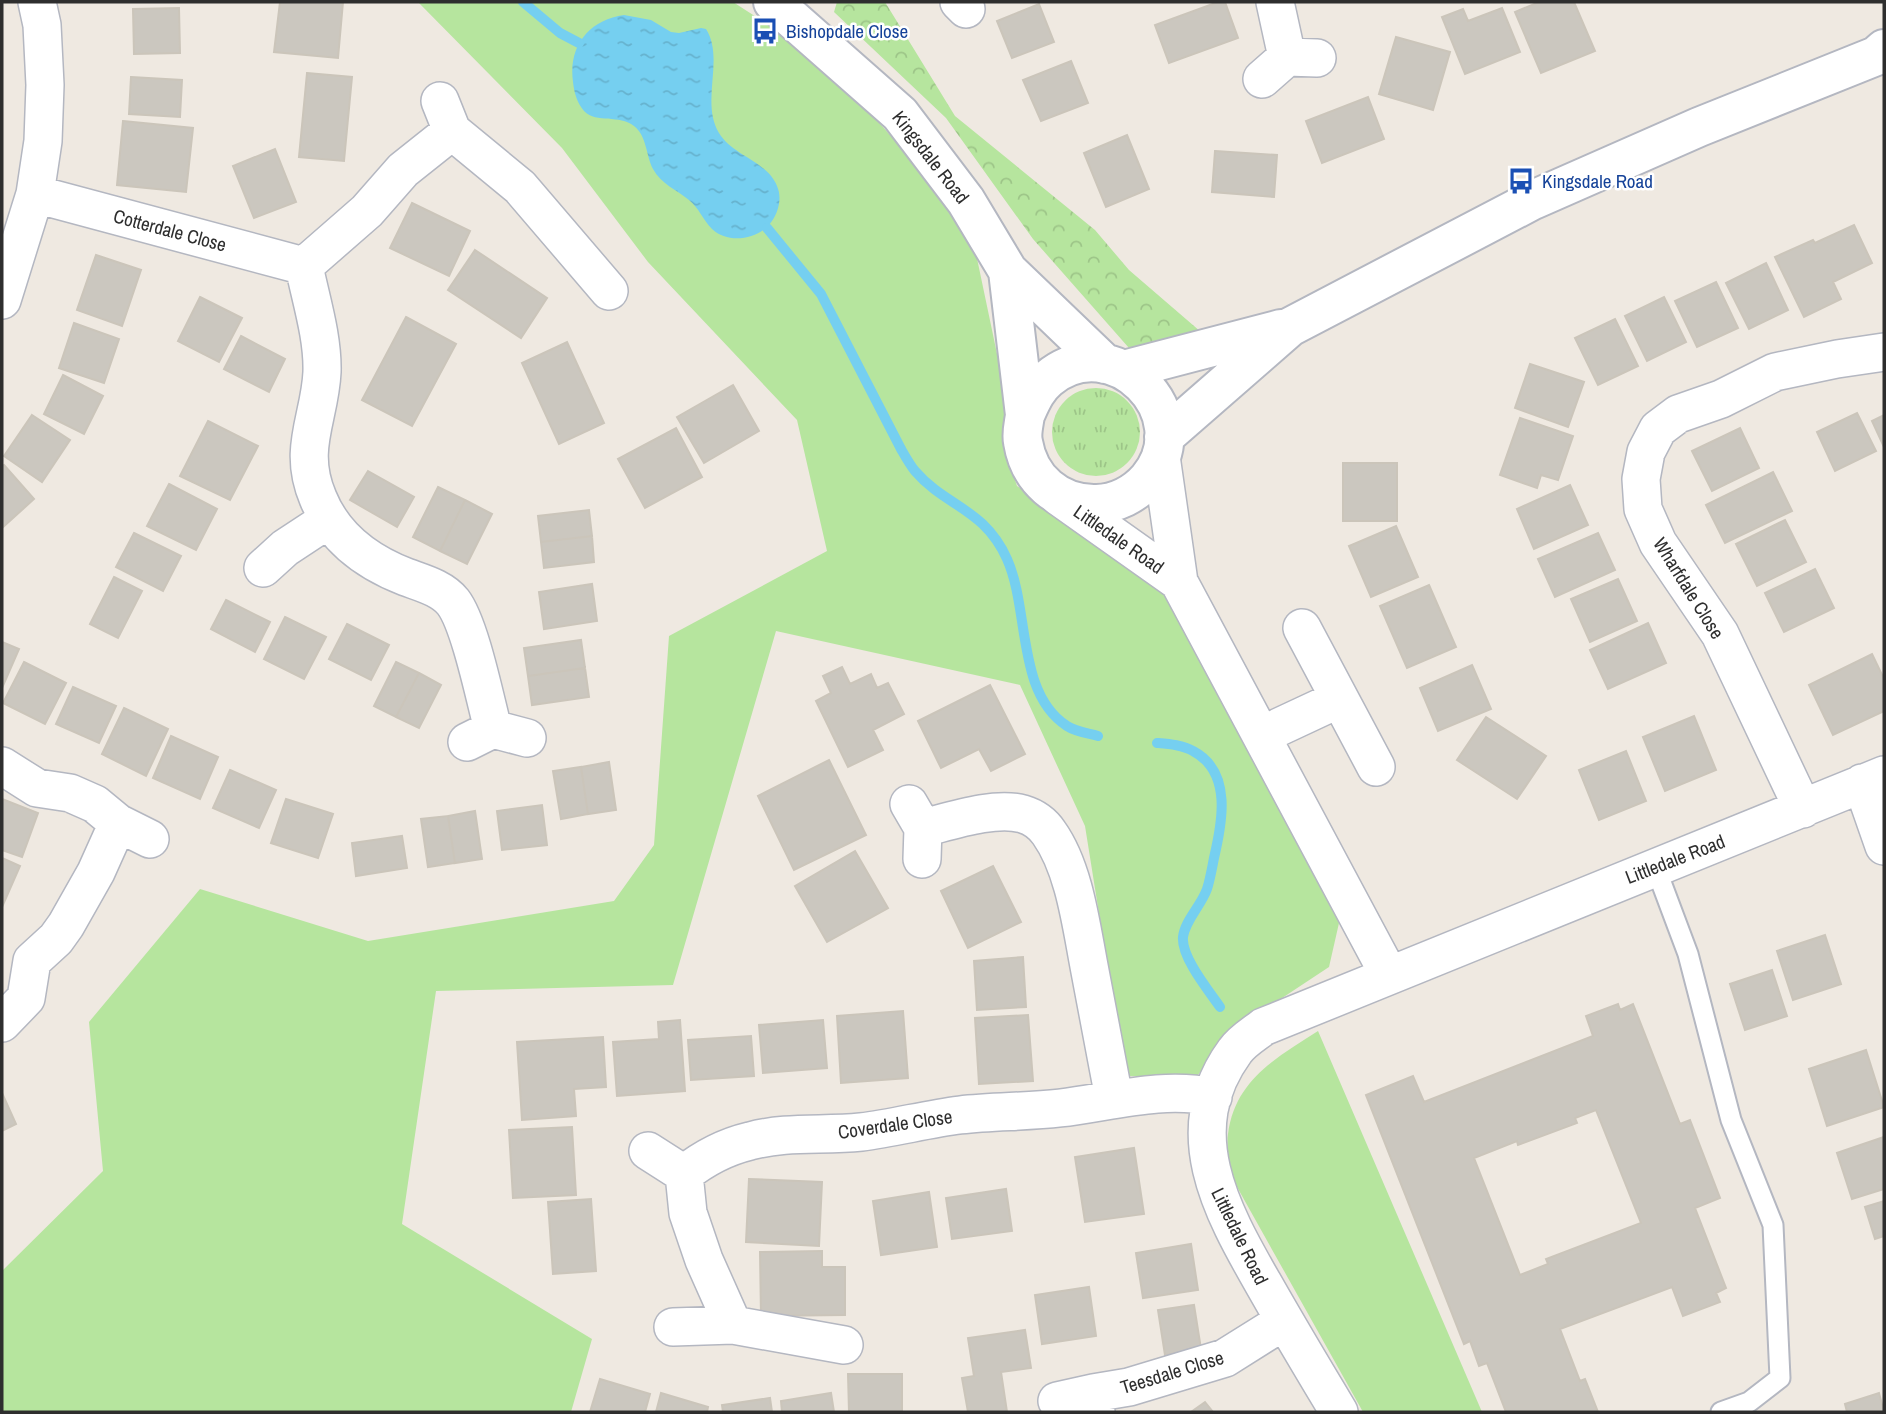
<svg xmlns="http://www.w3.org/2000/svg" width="1886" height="1414" font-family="'Archivo Narrow',sans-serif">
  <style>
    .grass { fill: url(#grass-tufts) }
    .forest { fill: url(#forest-crowns) }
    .park { fill: #b6e59e }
    .water { fill: url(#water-ripples) }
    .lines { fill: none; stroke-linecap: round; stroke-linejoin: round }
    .stream { stroke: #75cff0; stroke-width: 10 }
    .building { fill: #cbc7bf; stroke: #cbc5ba; stroke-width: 2; fill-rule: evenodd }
    .service-casing { stroke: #b4b7c1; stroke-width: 23 }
    .minor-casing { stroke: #b4b7c1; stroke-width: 40 }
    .tertiary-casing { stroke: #b4b7c1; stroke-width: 42 }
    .service { stroke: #fff; stroke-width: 19 }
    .minor { stroke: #fff; stroke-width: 37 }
    .tertiary { stroke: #fff; stroke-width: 38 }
    .labels { text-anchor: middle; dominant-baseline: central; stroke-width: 5; stroke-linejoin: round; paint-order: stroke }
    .transit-label { font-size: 19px; fill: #164399; stroke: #fff; text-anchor: start }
    .street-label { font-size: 19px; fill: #2e2e2e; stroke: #fff }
  </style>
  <defs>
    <pattern id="grass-tufts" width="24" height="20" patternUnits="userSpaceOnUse" patternTransform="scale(1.75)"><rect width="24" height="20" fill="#b6e59e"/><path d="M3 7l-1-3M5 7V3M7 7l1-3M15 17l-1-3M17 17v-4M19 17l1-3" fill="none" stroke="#9dc588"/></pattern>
    <pattern id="forest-crowns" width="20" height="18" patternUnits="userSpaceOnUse" patternTransform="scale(1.75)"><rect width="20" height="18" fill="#b6e59e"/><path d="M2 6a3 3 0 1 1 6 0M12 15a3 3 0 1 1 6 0" fill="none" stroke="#9dc588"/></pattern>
    <pattern id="water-ripples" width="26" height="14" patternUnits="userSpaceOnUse" patternTransform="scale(1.75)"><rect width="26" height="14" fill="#75cff0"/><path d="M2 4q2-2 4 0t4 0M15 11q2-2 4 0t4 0" fill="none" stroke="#66b2ce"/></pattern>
  </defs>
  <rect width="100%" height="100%" fill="#efe9e1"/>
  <path class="grass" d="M1052 432a44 44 0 1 1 88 0a44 44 0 1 1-88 0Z"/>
  <path class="forest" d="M 837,2 L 885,2 L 955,116 L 1095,230 L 1129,270 L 1201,332 L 1129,348 L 1033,239 L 946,118 L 834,12 Z"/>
  <path class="park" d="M 418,2 L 733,2 L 784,35 L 866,108 L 970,225 L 1005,392 L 1003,443 L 1017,486 L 1066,518 L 1105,553 L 1179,582 L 1202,622 L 1339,923 L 1329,967 L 1241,1025 L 1196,1077 L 1125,1076 L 1085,826 L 1020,685 L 776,631 L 673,985 L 436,991 L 402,1224 L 592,1339 L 571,1412 L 2,1412 L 2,1271 L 103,1171 L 89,1022 L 200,889 L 368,941 L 614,901 L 654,845 L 669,636 L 827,551 L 797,420 L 648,262 L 562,148 Z
    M 1318,1031 L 1482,1412 L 1363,1412 L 1232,1178 C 1230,1164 1226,1147 1228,1134 C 1235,1080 1276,1058 1318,1031 Z"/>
  <path class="water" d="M 624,15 L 651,20 L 671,32 L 679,33 L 701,28 L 706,29 C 725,59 700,101 719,133 C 733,156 767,161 777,186 C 782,197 779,211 772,221 C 760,239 729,245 712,229 C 703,220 699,208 689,200 C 677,190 661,184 653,169 C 646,156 647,136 634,126 C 619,114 597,124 584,111 C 577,103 574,92 573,82 C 568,46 589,20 624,15 Z"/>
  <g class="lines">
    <path class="stream" d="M 523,2 L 560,33 L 579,43
      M 767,228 L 821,294 L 901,449 C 905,456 910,465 915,471 C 946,507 984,508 1007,559 C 1030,610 1016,693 1067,726 C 1076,732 1088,733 1098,736
      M 1157,743 C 1169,744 1183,745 1193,751 C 1233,772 1222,824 1214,858 C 1212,868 1210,880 1207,889 C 1201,906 1185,920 1183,937 C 1181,957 1209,991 1220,1007"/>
  </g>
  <path class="building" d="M 280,2 L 343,2 L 338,58 L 274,52 Z
    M 1218,2 L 1225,2 L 1238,38 L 1169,63 L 1155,25 Z
    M 1539,2 L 1574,2 L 1595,51 L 1541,73 L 1515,12 Z
    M 1039,4 L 1054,42 L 1012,58 L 997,21 Z
    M 179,8 L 180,53 L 134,54 L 133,9 Z
    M 1502,8 L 1520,52 L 1465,74 L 1442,17 L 1463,9 L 1468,21 Z
    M 1396,37 L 1450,52 L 1433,110 L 1379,94 Z
    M 1071,61 L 1088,103 L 1041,121 L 1023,80 Z
    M 307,73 L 352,77 L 344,161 L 299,157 Z
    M 131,77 L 182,80 L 180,117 L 129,114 Z
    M 1368,97 L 1384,139 L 1322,163 L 1306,121 Z
    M 123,121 L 193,128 L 186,192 L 117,185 Z
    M 1127,135 L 1149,189 L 1106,207 L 1084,153 Z
    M 275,149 L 296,202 L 254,218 L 233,166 Z
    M 1215,151 L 1277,155 L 1274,197 L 1212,192 Z
    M 412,203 L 470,231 L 449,276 L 390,248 Z
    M 1854,225 L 1872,263 L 1833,282 L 1841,299 L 1804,317 L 1775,257 L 1813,240 L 1815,243 Z
    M 475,250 L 547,298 L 521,338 L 448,290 Z
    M 96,255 L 141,270 L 122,326 L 77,310 Z
    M 1766,263 L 1788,310 L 1749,329 L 1726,283 Z
    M 1716,282 L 1738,328 L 1697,347 L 1675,301 Z
    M 200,297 L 242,318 L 219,362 L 178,341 Z
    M 1664,297 L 1686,342 L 1647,361 L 1625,316 Z
    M 406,317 L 456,344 L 412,426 L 362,400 Z
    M 1615,319 L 1638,366 L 1598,385 L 1575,338 Z
    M 74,323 L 119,339 L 104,383 L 59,368 Z
    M 241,336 L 285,359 L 269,392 L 224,369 Z
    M 567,342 L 604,423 L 559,444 L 522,363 Z
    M 1530,364 L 1584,382 L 1568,427 L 1515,408 Z
    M 63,375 L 103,396 L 84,434 L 44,414 Z
    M 733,385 L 759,431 L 704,463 L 677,417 Z
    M 1857,413 L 1876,451 L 1835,471 L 1817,432 Z
    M 32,415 L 70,440 L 42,482 L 4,456 Z
    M 1884,415 L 1884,447 L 1872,421 Z
    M 1520,418 L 1573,436 L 1558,480 L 1541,475 L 1537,488 L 1500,475 Z
    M 208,421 L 258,446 L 230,500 L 180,476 Z
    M 676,428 L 702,477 L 645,508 L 618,459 Z
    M 1740,428 L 1759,468 L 1712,491 L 1692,451 Z
    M 1343,463 L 1397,463 L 1397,521 L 1343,521 Z
    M 4,465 L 34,499 L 2,528 L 2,466 Z
    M 368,471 L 414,497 L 397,527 L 350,500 Z
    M 1773,472 L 1792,511 L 1725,543 L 1706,505 Z
    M 169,484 L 217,509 L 196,550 L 147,526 Z
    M 1570,485 L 1588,525 L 1534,549 L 1517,509 Z
    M 438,487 L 465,500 L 440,551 L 413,537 Z
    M 465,500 L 492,514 L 467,564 L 440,551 Z
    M 589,510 L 592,536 L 541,542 L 538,516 Z
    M 1785,520 L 1806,562 L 1757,586 L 1736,544 Z
    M 1396,526 L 1418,577 L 1371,597 L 1349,546 Z
    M 134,533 L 181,556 L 163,591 L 116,567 Z
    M 1598,533 L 1615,570 L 1555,597 L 1538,559 Z
    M 592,536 L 594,562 L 544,568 L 541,542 Z
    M 1815,569 L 1834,608 L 1784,632 L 1765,593 Z
    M 114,577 L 142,591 L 118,638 L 90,624 Z
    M 1618,579 L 1637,621 L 1590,642 L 1571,599 Z
    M 592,584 L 597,621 L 544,629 L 539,592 Z
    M 1429,585 L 1456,647 L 1407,668 L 1380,606 Z
    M 226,600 L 270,622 L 255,652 L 211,629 Z
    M 285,617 L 326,637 L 304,679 L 264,659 Z
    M 1648,623 L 1666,663 L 1608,689 L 1590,650 Z
    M 347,624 L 389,645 L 371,680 L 329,659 Z
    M 581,640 L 585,668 L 528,676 L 524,648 Z
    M 2,642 L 19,649 L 2,688 Z
    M 1872,654 L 1884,679 L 1884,711 L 1833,735 L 1809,685 Z
    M 24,662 L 66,683 L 45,724 L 3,703 Z
    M 396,662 L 419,673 L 396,717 L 374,706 Z
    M 1472,665 L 1491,709 L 1438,731 L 1420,688 Z
    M 842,667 L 850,684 L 871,674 L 877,688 L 888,683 L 904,714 L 873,730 L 883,750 L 848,767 L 816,701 L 831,693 L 823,676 Z
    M 585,668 L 589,697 L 532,705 L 528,676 Z
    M 419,673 L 441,685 L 419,728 L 396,717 Z
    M 990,685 L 1025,754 L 991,771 L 979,749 L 941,768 L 918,721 Z
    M 73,687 L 116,706 L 99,743 L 56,724 Z
    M 124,708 L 168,729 L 146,776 L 102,754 Z
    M 1694,716 L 1716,770 L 1665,791 L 1643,737 Z
    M 1486,717 L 1546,756 L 1517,799 L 1457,760 Z
    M 171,736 L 218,757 L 200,799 L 153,778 Z
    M 1626,751 L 1646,801 L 1599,820 L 1579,770 Z
    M 829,760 L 866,835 L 794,870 L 758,796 Z
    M 609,762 L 616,810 L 588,814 L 581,767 Z
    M 581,767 L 588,814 L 561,819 L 553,771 Z
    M 230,770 L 276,790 L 259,828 L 213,808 Z
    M 2,799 L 38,813 L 22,857 L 2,850 Z
    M 286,799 L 333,814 L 318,858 L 271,843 Z
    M 542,805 L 547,845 L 502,850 L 497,811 Z
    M 475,811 L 482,859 L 455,863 L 448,816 Z
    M 448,816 L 455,863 L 428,867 L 421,819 Z
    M 402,836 L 407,868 L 356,876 L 352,843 Z
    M 855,851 L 888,908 L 827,942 L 795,886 Z
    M 2,858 L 20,866 L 2,907 Z
    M 993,866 L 1021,922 L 968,948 L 941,891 Z
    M 1825,935 L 1841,984 L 1793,1000 L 1777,951 Z
    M 1023,957 L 1026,1007 L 977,1010 L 974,961 Z
    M 1772,970 L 1787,1016 L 1745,1030 L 1730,984 Z
    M 1618,1004 L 1620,1010 L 1633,1004 L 1680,1124 L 1690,1120 L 1720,1198 L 1695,1208 L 1726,1288 L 1716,1293 L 1720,1302 L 1683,1316 L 1672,1287 L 1560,1329 L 1580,1381 L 1585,1379 L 1598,1412 L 1506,1412 L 1487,1363 L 1479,1366 L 1470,1341 L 1464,1344 L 1366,1095 L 1413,1076 L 1424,1102 L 1593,1036 L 1586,1016 ZM 1596,1110 L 1641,1223 L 1546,1259 L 1548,1264 L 1520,1275 L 1474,1158 L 1517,1141 L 1518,1145 L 1577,1123 L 1575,1118 Z
    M 903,1011 L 908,1078 L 841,1083 L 837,1016 Z
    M 1028,1015 L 1033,1081 L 979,1084 L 975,1018 Z
    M 680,1020 L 685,1091 L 617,1096 L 613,1042 L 659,1039 L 658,1022 Z
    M 823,1020 L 827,1068 L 763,1073 L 759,1025 Z
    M 751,1036 L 754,1076 L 691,1080 L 688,1040 Z
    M 603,1037 L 606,1087 L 574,1089 L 576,1116 L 522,1120 L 517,1042 Z
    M 1866,1050 L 1884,1107 L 1827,1126 L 1809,1069 Z
    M 2,1093 L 16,1124 L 2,1131 Z
    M 572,1127 L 576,1195 L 513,1198 L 509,1130 Z
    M 1884,1137 L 1884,1189 L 1852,1199 L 1837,1153 Z
    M 1134,1148 L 1144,1214 L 1085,1222 L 1075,1157 Z
    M 749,1179 L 822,1182 L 819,1246 L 746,1242 Z
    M 1006,1189 L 1012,1231 L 952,1239 L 946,1198 Z
    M 929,1192 L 937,1247 L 881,1255 L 873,1201 Z
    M 591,1199 L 596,1271 L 553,1274 L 548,1202 Z
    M 1884,1201 L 1884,1236 L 1875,1239 L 1865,1207 Z
    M 1191,1244 L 1198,1290 L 1143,1298 L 1136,1253 Z
    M 822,1251 L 822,1267 L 845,1267 L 845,1315 L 761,1316 L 760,1252 Z
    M 1089,1287 L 1096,1336 L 1042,1344 L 1035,1295 Z
    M 1194,1305 L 1201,1349 L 1165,1355 L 1158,1310 Z
    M 1025,1330 L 1031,1368 L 1001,1372 L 1007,1412 L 968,1412 L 962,1378 L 974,1376 L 968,1338 Z
    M 848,1374 L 902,1374 L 902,1412 L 849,1412 Z
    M 600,1379 L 650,1394 L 645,1412 L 590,1412 Z
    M 661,1393 L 708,1407 L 707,1412 L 656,1412 Z
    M 831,1393 L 834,1412 L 782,1412 L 781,1401 Z
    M 1879,1393 L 1884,1412 L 1847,1412 L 1845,1404 Z
    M 770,1398 L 772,1412 L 723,1412 L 722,1405 Z
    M 1205,1402 L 1213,1412 L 1191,1412 Z"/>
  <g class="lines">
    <g class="service-casing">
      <path id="service" d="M 1655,866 L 1688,954 L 1731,1120 L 1773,1225 L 1780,1378 L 1749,1402 L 1721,1412"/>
    </g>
    <g class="minor-casing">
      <path id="minor" d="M 959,2 L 966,9
        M 1275,2 L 1287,57
        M 1262,79 L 1287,57 L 1317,58
        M 440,101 L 452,131 L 520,187 L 609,291
        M 35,194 L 304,266 C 311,300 323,337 322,372 C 320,418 297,449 318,498 C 334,538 367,562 406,577 C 422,583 442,588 453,602 C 470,624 485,699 493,729
        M 304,266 L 367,211 L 403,170 L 452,131
        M 2,300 L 35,194 L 43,141 L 45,85 L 42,25 L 37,2
        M 1161,456 L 1179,582 L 1389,975
        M 1059,497 L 1179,582
        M 263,568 L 285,548 L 329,519
        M 1302,628 L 1376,767
        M 1262,735 L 1339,699
        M 467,742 L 493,729 L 527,738
        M 2,766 L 37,788 L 70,793 L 95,804 L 118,823 L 96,872 L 66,925 L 56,939 L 32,961 L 26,998 L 2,1023
        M 1862,783 L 1884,846
        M 909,804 L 923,828 L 922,859
        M 1803,809 L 1720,634 L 1658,543 L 1643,509 L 1641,479 L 1646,452 L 1658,429 L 1678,414 L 1721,399 L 1775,372 L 1837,359 L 1884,352
        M 118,823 L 150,839
        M 923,828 C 951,821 995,806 1023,814 C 1033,817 1043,824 1049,833 C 1074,868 1081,924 1089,966 C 1097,1010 1106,1054 1114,1098
        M 648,1151 L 684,1174 C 704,1158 725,1147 750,1141 C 787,1131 823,1136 861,1132 C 894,1128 927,1119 960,1115 C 993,1111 1027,1112 1060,1108 C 1111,1102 1162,1086 1213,1097
        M 684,1174 L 688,1213 L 704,1260 L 733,1325
        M 673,1327 L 733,1325 L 844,1345
        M 1093,1393 L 1129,1387 L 1225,1358 L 1284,1321
        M 1057,1401 L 1093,1393 L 1096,1412
        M 1339,1412 C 1313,1369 1288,1327 1263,1283 C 1221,1210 1177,1130 1235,1051 C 1242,1041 1254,1034 1263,1027 L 1884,775"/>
    </g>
    <g class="tertiary-casing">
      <path id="tertiary" d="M 773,2 L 900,114 L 966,201 L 1008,271 L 1105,364
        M 1008,271 L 1025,415 C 1024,423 1021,433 1023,442 C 1029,479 1058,505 1096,504 C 1116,504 1135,494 1148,479 C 1202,414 1112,325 1048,379 C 1036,389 1031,402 1025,415
        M 1124,370 L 1281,329
        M 1164,437 L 1290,327 L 1533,200 L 1699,127 L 1876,56 L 1884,49"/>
    </g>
    <use href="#service" class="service"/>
    <use href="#minor" class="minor"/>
    <use href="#tertiary" class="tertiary"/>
  </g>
  <defs>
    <g id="bus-bare" transform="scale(2.1)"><path d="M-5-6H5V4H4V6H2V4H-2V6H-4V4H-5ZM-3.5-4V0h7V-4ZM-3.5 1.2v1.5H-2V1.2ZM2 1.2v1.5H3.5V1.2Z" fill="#1a4fb4" stroke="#fff" stroke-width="2.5" paint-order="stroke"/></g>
  </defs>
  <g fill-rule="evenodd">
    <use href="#bus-bare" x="765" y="31"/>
    <use href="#bus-bare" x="1521" y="181"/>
  </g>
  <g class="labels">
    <g class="transit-label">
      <text x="786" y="31">Bishopdale Close</text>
      <text x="1542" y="181">Kingsdale Road</text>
    </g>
    <g class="street-label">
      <text transform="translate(931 157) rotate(52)">Kingsdale Road</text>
      <text transform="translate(170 230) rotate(15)">Cotterdale Close</text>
      <text transform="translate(1119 539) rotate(35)">Littledale Road</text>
      <text transform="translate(1689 588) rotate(58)">Wharfdale Close</text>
      <text transform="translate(1675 859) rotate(-21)">Littledale Road</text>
      <text transform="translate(895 1124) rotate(-8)">Coverdale Close</text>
      <text transform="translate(1240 1236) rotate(64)">Littledale Road</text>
      <text transform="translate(1172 1372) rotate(-17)">Teesdale Close</text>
    </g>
  </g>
  <rect width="1886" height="1414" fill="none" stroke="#2e2e2e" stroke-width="7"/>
</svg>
